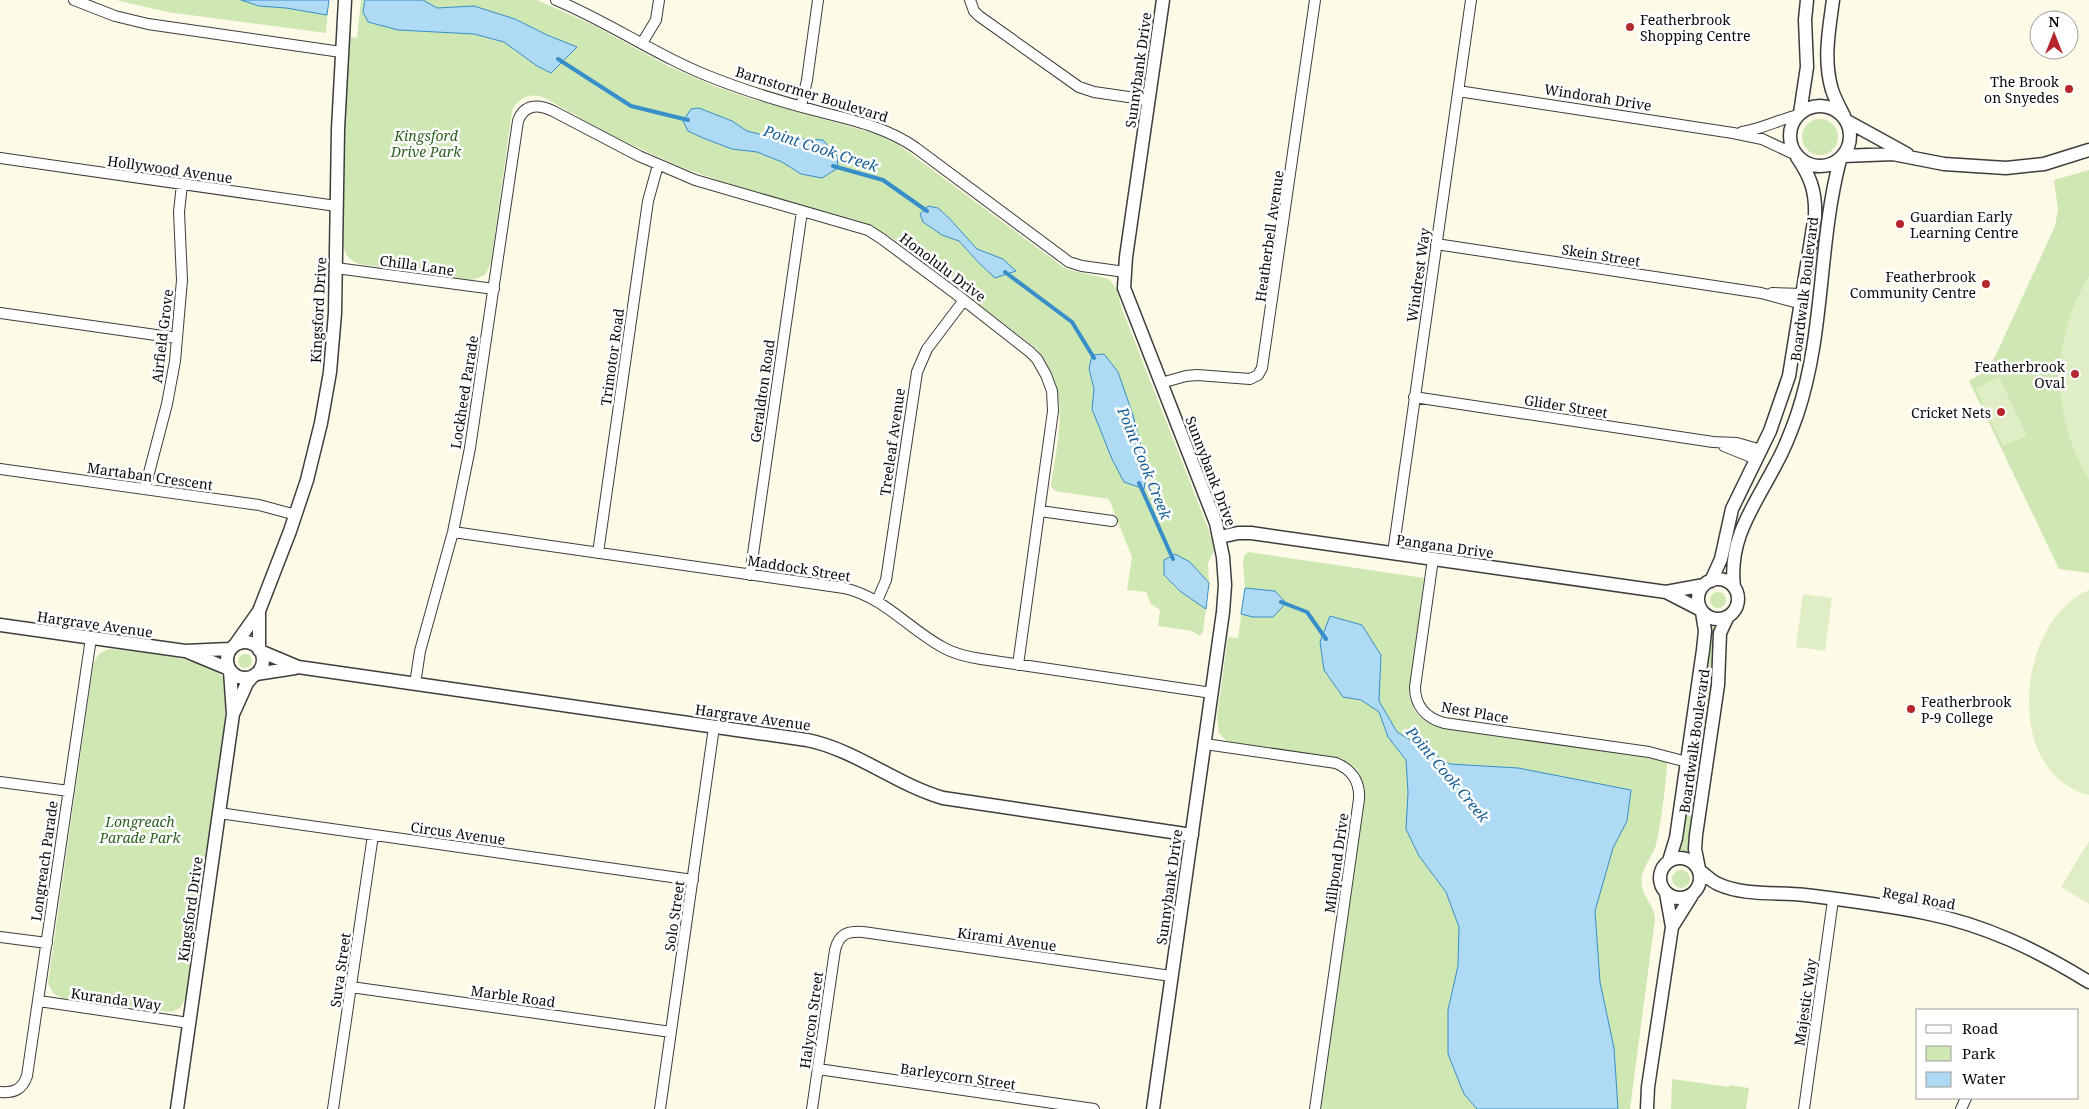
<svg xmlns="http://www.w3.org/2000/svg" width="2089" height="1109" font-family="'Noto Serif',serif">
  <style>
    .green { fill: #cee7b3 }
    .pitch { fill: #e0eec5 }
    .water { fill: #aedaf4; stroke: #378ec9 }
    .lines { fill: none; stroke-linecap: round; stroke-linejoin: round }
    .stream { stroke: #378ec9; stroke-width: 4 }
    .minor-casing { stroke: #3d3d3d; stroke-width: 12 }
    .tertiary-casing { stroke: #3d3d3d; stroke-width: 15 }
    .minor { stroke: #fff; stroke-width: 10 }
    .tertiary { stroke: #fff; stroke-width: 12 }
    .poi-dot { fill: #b5272d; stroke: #fff; stroke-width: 2 }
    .labels { text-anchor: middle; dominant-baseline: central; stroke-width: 5; stroke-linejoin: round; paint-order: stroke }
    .poi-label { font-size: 14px; fill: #0a0a0a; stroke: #fff; text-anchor: end }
    .street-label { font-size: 14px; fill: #0a0a0a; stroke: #fff }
    .park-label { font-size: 14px; font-style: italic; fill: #2b5f1d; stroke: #fff }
    .water-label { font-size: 15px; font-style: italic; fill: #185f97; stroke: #fff }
  </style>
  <rect width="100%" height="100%" fill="#fefae8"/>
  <path class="green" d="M 116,0 L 329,0 L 326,33 L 167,12 Z
    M 361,0 L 537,0 L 595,26 L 668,66 L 714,86 L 752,99 L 876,134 L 896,143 L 1066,269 L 1109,279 L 1116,288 L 1122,309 L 1210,533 L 1214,551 L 1208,563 L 1209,583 L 1203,632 L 1200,636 L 1192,631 L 1158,626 L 1160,610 L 1151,604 L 1146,592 L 1127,590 L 1132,557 L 1109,499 L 1055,491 L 1051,486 C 1058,433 1072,396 1037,349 L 892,238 L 863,222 L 734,186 L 681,167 L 614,137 L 545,98 C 532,92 518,97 512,111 L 491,263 L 485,275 L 472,280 L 359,264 C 349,260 345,255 343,244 L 344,133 L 349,37 L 357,38 Z
    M1802 137a18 18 0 1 1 36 0a18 18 0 1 1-36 0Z
    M 2089,170 L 2089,573 L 2059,569 L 1969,381 L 1982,373 L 1995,357 L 2055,226 L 2058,209 L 2054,180 Z
    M 1248,552 L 1424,578 L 1409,694 C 1412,714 1424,724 1443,728 L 1667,761 C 1668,770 1659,839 1655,848 C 1651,858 1644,865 1642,876 C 1639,897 1655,903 1655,919 L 1630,1109 L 1321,1109 L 1365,788 L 1357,769 L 1341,758 L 1231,742 L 1226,740 L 1219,733 L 1217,717 L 1228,637 L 1238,638 L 1245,588 L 1243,563 L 1244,556 Z
    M1710 600a8 8 0 1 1 16 0a8 8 0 1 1-16 0Z
    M 1709,625 L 1717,626 L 1716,663 L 1705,730 L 1698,729 Z
    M 114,649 C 139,653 212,657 225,680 L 225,720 L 186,997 L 180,1008 L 172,1012 L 62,998 L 53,993 L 48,983 L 93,666 C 96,655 102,649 114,649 Z
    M238 661a7 7 0 1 1 14 0a7 7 0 1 1-14 0Z
    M 1697,732 L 1705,733 L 1691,854 L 1679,851 Z
    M1672 879a9 9 0 1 1 18 0a9 9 0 1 1-18 0Z
    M 1672,1079 L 1729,1087 L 1730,1085 L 1749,1088 L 1746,1109 L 1671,1109 Z"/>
  <path class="pitch" d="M 2089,276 L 2089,480 C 2051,417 2050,339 2089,276 Z
    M 1999,377 L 2027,436 L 2003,446 L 1976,388 Z
    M 2089,590 L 2089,795 C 2003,775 2015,621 2089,590 Z
    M 1803,594 L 1832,598 L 1825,651 L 1796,647 Z
    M 2089,841 L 2089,904 L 2061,887 Z"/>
  <path class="water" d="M 241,0 L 329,0 L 327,15 L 286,8 L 259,6 Z
    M 365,0 L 423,0 L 437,8 L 474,6 L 515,19 L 547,35 L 577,47 L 551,73 L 537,66 L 504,42 L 474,34 L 398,30 L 368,22 L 363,12 Z
    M 699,108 L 732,121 L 747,131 L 771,137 L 823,140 L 837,156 L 838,168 L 822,178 L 801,174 L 782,162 L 757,152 L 732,149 L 703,138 L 688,131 L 683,121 L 691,109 Z
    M 928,206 L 938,208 L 950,219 L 977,249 L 1003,259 L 1016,271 L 995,278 L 979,263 L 959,241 L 942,235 L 923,222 L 920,214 Z
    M 1104,354 L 1118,372 L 1133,415 L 1147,469 L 1144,489 L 1124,482 L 1112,459 L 1092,409 L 1094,389 L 1089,369 L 1092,355 Z
    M 1175,554 L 1190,562 L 1209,583 L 1206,609 L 1181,592 L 1164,575 L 1164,560 Z
    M 1245,588 L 1275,591 L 1286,603 L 1273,617 L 1253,617 L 1241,614 Z
    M 1330,616 L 1362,625 L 1381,655 L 1379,701 L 1397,732 L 1450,764 L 1518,768 L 1631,790 L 1627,821 L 1613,848 L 1595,911 L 1600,982 L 1614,1048 L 1618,1109 L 1477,1109 L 1464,1094 L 1448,1054 L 1448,1010 L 1458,966 L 1459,927 L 1446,892 L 1419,856 L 1406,829 L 1408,792 L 1406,760 L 1388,737 L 1379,712 L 1361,700 L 1343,697 L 1324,670 L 1320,642 Z"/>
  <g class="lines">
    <path class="stream" d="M 558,59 L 631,106 L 688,120
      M 833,166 L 883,180 L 927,211
      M 1005,272 L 1072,322 L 1094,358
      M 1139,483 L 1173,559
      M 1281,602 L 1307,612 L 1326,639"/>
    <g class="minor-casing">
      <path id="minor" d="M 74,0 L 115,16 L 148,24 L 341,52
        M 556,0 C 611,23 660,58 716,79 C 749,92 783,102 817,111 C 852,120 886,127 916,148 L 1069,262 L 1082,266 L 1125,272
        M 970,0 L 974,11 L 979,16 L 1079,87 L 1094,92 L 1149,100
        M 642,43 L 656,20 L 659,0
        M 1458,91 L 1733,133 L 1762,139 L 1794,154
        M 801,106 L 807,80 L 818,0
        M 1742,132 C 1762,129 1778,120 1798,115
        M 0,158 L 336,206
        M 1436,244 L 1761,293 L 1802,304
        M 336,268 L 494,289
        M 1772,293 L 1803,294
        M 0,313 L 177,338
        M 1161,383 L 1186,376 L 1197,375 L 1250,379 L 1258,375 L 1262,368 L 1315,0
        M 1414,397 L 1713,442 L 1737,443 L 1761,450
        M 1724,446 L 1756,459
        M 0,469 L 259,505 L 296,515
        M 145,488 L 167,404 L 175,361 L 182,280 L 179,212 L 182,184
        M 1040,511 L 1112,521
        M 453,532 L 844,588 C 886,598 908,629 944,648 C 955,654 968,657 981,659 L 1212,693
        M 598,553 L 648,201 L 658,165
        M 1393,553 L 1471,0
        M 1433,559 L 1415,687 C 1415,706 1426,718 1444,723 L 1649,752 L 1687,762
        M 750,575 L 802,211
        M 877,601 L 886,580 L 888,567 L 917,372 L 927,349 L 964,300
        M 415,684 L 420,651 L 453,532 L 470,448 L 518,121 C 524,104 538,104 553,111 L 639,156 L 695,180 L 868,230 L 882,239 L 956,294 L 1030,352 L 1037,359 L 1046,375 L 1052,391 L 1053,411 L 1018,665
        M 1205,744 L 1336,763 C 1352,770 1360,781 1359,799 L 1315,1109
        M 0,782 L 69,791
        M 219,813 L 693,880
        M 0,937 L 47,943
        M 351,987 L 671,1032
        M 39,1001 L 189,1023
        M 818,1069 L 1094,1109
        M 0,1092 C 14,1093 22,1090 27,1076 L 91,638
        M 333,1109 L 373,835
        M 660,1109 L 714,727
        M 812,1109 L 835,950 C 839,934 847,931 863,932 L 1171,976
        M 1804,1109 L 1833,900
        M 1961,1109 L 1966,1098"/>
    </g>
    <g class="tertiary-casing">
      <path id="tertiary" d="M 1833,0 C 1829,30 1823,60 1832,90 C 1835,99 1840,108 1844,116
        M1790 136a30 30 0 1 1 60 0a30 30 0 1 1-60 0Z
        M 1800,113 L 1807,67 L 1805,20 L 1807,0
        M 1847,121 L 1907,154
        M 1843,156 L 1893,154 L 1944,164 L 2006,168 L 2044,164 L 2089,150
        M 1220,537 L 1238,533 L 1251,533 L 1666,592 L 1704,585
        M1698 599a20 20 0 1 1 40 0a20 20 0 1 1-40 0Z
        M 1711,581 L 1721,559 L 1732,509 L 1770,431 L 1789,376 L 1815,215 C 1816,191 1810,176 1797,157
        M 1734,587 C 1728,538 1755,505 1776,464 C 1785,448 1791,432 1797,415 C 1825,332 1818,243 1840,160
        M 1666,592 L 1701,610
        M 259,611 L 259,650
        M 0,625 L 185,651 L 230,649
        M227 660a18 18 0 1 1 36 0a18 18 0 1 1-36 0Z
        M 235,645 L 259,611 L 290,531 L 307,480 L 321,423 L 330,372 L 335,313 L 338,129 L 345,0
        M 260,651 L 298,667 L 807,740 C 856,750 895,784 943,798 L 1192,835
        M 188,652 L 229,669
        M 256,674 L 295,668
        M 234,712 L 247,683 L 253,676
        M1660 878a20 20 0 1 1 40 0a20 20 0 1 1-40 0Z
        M 1669,861 L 1676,838 L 1703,650 L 1705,631 L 1702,612
        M 1699,869 L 1695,849 L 1696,835 L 1718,685 L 1720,633 L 1727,618
        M 1700,871 C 1706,875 1711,881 1718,884 C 1744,896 1777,892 1805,895 C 1845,900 1886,905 1925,913 C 1986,925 2037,950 2089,982
        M 1672,927 L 1692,895
        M 177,1109 L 233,714 L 230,671
        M 1153,1109 L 1223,612 L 1225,585 L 1223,557 L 1216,523 L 1124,288 L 1126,257 L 1163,0
        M 1647,1109 L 1648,1087 L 1672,927 L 1666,893"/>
    </g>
    <use href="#minor" class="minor"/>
    <use href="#tertiary" class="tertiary"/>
  </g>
  <g class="poi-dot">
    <circle cx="1630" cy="27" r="5"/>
    <circle cx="2069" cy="89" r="5"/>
    <circle cx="1900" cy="224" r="5"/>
    <circle cx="1986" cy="284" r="5"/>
    <circle cx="2075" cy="374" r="5"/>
    <circle cx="2001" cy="412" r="5"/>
    <circle cx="1911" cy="709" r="5"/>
  </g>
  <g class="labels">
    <g class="poi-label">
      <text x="1640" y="19" text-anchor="start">Featherbrook<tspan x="1640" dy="16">Shopping Centre</tspan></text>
      <text x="2059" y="81">The Brook<tspan x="2059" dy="16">on Snyedes</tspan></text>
      <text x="1910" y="216" text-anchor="start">Guardian Early<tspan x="1910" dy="16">Learning Centre</tspan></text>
      <text x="1976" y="276">Featherbrook<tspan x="1976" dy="16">Community Centre</tspan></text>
      <text x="2065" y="366">Featherbrook<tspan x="2065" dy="16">Oval</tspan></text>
      <text x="1991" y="412">Cricket Nets</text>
      <text x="1921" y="701" text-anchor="start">Featherbrook<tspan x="1921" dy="16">P-9 College</tspan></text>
    </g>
    <g class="street-label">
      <text transform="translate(1138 70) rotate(-82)">Sunnybank Drive</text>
      <text transform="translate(812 94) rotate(17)">Barnstormer Boulevard</text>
      <text transform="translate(1598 97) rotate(9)">Windorah Drive</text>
      <text transform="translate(170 169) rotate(8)">Hollywood Avenue</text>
      <text transform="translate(1269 236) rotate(-82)">Heatherbell Avenue</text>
      <text transform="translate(1601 255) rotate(9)">Skein Street</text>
      <text transform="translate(417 265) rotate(8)">Chilla Lane</text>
      <text transform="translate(943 267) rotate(37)">Honolulu Drive</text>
      <text transform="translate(1418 275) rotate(-82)">Windrest Way</text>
      <text transform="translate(1804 289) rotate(-83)">Boardwalk Boulevard</text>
      <text transform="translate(318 310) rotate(-87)">Kingsford Drive</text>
      <text transform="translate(162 336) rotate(-83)">Airfield Grove</text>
      <text transform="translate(612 357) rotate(-82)">Trimotor Road</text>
      <text transform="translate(762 391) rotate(-82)">Geraldton Road</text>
      <text transform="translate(464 392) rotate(-81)">Lockheed Parade</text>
      <text transform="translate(1566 406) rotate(9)">Glider Street</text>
      <text transform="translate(892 442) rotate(-82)">Treeleaf Avenue</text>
      <text transform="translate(1211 471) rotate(69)">Sunnybank Drive</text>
      <text transform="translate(150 476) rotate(8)">Martaban Crescent</text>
      <text transform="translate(1445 546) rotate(8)">Pangana Drive</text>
      <text transform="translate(799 568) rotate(9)">Maddock Street</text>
      <text transform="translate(95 624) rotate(8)">Hargrave Avenue</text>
      <text transform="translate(1475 712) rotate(10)">Nest Place</text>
      <text transform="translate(753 717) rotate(8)">Hargrave Avenue</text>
      <text transform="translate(1694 741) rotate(-82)">Boardwalk Boulevard</text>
      <text transform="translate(458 833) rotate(8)">Circus Avenue</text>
      <text transform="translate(44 861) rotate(-82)">Longreach Parade</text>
      <text transform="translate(1336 863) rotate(-82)">Millpond Drive</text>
      <text transform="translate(1169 887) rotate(-82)">Sunnybank Drive</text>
      <text transform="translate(1919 898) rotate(10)">Regal Road</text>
      <text transform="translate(190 909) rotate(-82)">Kingsford Drive</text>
      <text transform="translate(674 916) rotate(-82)">Solo Street</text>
      <text transform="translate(1007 939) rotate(8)">Kirami Avenue</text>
      <text transform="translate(340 970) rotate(-82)">Suva Street</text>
      <text transform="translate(513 996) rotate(8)">Marble Road</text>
      <text transform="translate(116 999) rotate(8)">Kuranda Way</text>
      <text transform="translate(1805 1002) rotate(-82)">Majestic Way</text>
      <text transform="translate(811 1020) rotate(-82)">Halycon Street</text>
      <text transform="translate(958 1076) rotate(8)">Barleycorn Street</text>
    </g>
    <g class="park-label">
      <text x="426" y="135">Kingsford<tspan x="426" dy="16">Drive Park</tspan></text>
      <text x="140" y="821">Longreach<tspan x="140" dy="16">Parade Park</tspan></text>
    </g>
    <g class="water-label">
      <text transform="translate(821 148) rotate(18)">Point Cook Creek</text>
      <text transform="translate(1145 463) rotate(68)">Point Cook Creek</text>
      <text transform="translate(1448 774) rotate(50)">Point Cook Creek</text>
    </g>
  </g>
  <rect x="1916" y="1009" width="162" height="90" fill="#ffffff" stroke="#9d9d9d"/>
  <rect x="1926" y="1025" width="25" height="8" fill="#ffffff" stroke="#9d9d9d"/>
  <text x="1962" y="1034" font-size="15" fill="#0a0a0a">Road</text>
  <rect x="1926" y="1046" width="25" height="15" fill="#cee7b3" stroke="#9d9d9d"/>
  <text x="1962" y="1059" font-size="15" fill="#0a0a0a">Park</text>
  <rect x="1926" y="1072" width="25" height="15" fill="#aedaf4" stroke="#9d9d9d"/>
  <text x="1962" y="1084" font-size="15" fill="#0a0a0a">Water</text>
  <g transform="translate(2054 35)"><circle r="24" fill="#ffffff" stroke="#9d9d9d"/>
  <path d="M0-4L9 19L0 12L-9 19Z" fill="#b5272d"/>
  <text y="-8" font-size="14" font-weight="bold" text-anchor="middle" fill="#0a0a0a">N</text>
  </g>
</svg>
